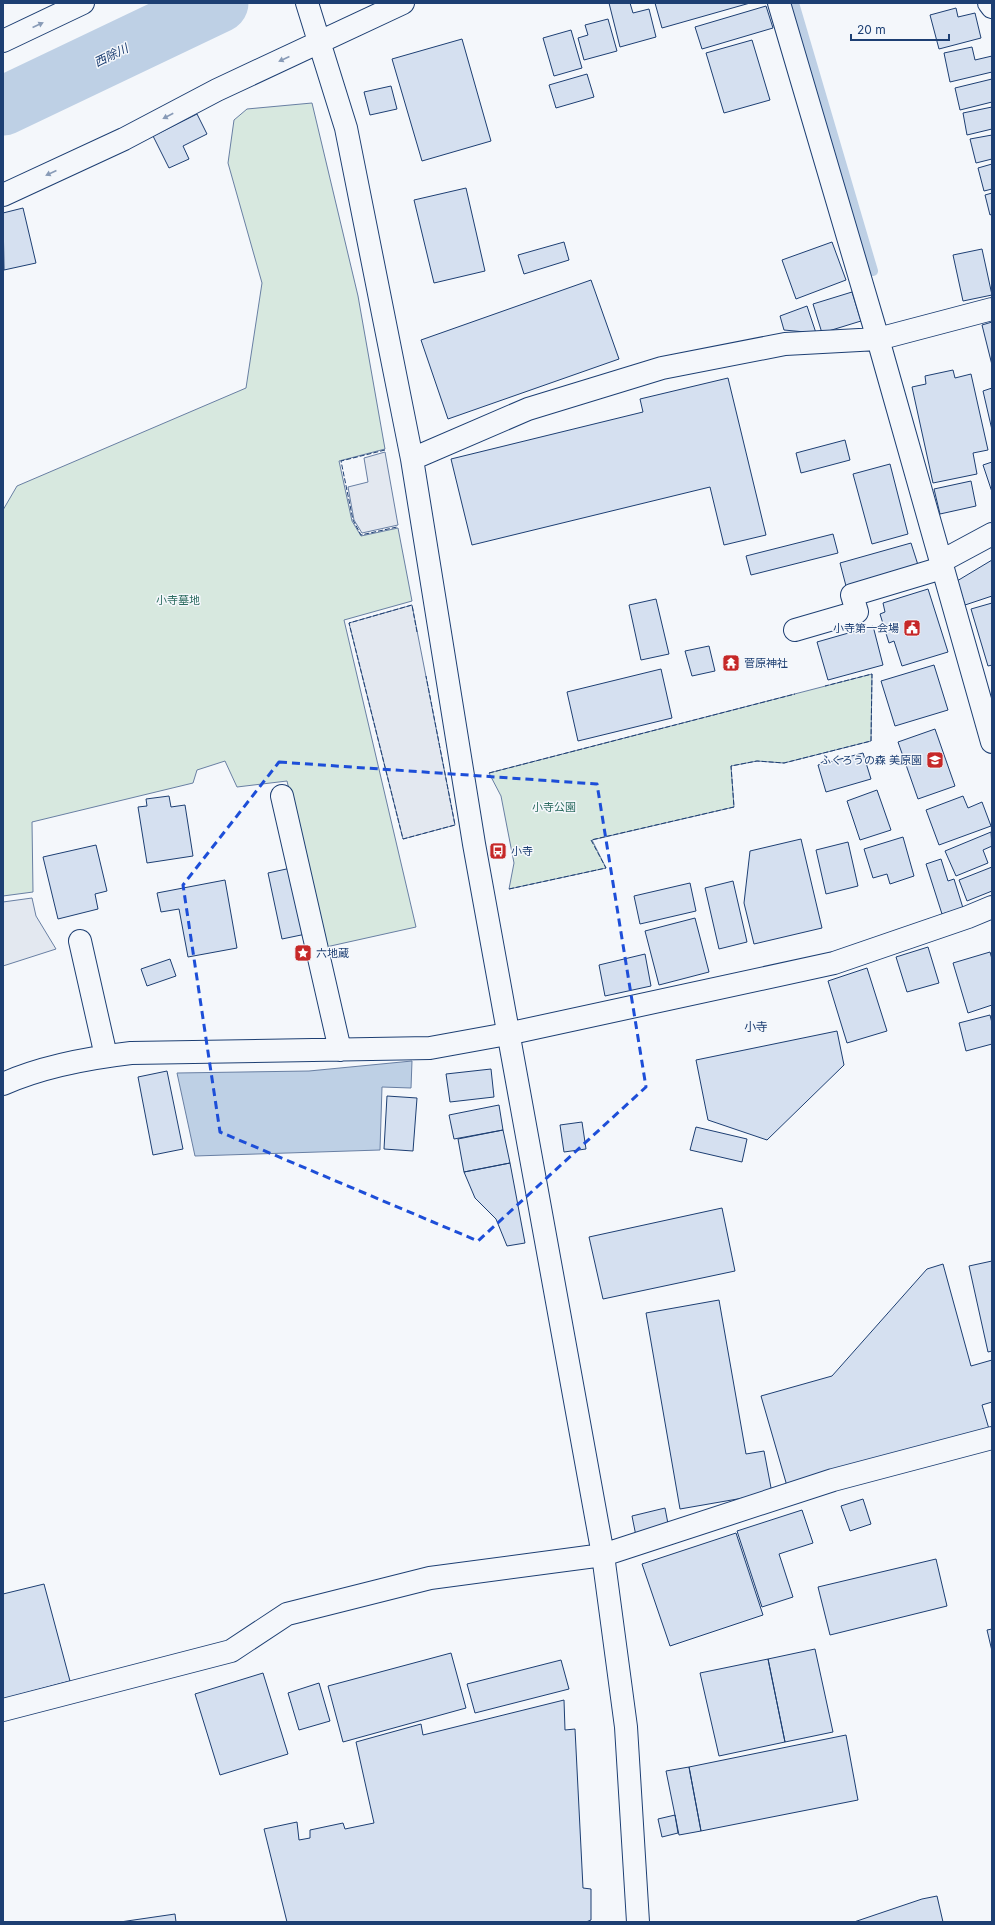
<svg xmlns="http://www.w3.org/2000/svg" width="995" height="1925" font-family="Inter,'Noto Sans JP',sans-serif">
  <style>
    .green { fill: #d7e8df; stroke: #687fa3 }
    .parking { fill: #e3e8f0; stroke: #687fa3 }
    .water { fill: #bed0e5; stroke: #687fa3 }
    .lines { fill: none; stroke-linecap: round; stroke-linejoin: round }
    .stream { stroke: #bed0e5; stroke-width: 10 }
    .river { stroke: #bed0e5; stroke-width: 59 }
    .building { fill: #d5e0f0; stroke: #1d3f73 }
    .minor-casing { stroke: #1d3f73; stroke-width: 24 }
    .minor { stroke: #f4f7fb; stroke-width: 22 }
    .fence { stroke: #1d3f73; stroke-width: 1; stroke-dasharray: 5 2; stroke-linecap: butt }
    .oneway { fill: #889bb7 }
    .marked { fill: none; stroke: #1d4ed8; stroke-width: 3; stroke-dasharray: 8 5; stroke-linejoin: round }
    .labels { text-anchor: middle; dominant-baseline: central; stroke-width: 3; stroke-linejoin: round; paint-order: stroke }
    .park-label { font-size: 11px; fill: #2c6c60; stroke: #f4f7fb }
    .poi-label { font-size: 11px; fill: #1d3f73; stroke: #f4f7fb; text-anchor: start }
    .water-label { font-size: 12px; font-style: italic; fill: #1d3f73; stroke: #f4f7fb }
    .neighbourhood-label { font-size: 12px; fill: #1d3f73; stroke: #f4f7fb }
  </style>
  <rect width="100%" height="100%" fill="#f4f7fb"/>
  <path class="green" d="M 312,103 L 358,296 L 385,449 L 339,461 L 352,521 L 361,536 L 398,528 L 412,601 L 344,620 L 416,927 L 326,947 L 287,781 L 237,787 L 225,761 L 197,770 L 193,783 L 32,822 L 33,892 L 3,896 L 3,510 L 17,486 L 246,388 L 262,283 L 228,163 L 234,120 L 247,109 Z
    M 872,674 L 871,741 L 784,763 L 757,761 L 731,766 L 734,807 L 592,840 L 606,868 L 509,889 L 514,863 L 501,796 L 489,773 Z"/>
  <path class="parking" d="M 385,452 L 398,525 L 362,533 L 354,520 L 348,487 L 368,482 L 364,458 Z
    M 412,605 L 455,825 L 403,839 L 349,623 Z
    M 32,898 L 36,916 L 56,949 L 3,966 L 3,902 Z"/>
  <path class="water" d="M 412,1061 L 411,1088 L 382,1087 L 380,1150 L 195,1156 L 177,1073 L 309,1071 Z"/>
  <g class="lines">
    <path class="stream" d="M 794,3 L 873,271"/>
    <path class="river" d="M 3,106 L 219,3"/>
  </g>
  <path class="building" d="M 609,3 L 630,3 L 633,13 L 649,9 L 656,37 L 620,47 Z
    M 655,3 L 750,3 L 662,28 Z
    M 766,6 L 773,28 L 702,49 L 695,27 Z
    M 956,8 L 958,17 L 975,13 L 981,38 L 939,49 L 930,15 Z
    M 608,19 L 617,51 L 584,60 L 578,38 L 588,35 L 585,25 Z
    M 571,30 L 582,68 L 554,76 L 543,38 Z
    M 462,39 L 491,141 L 422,161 L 392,59 Z
    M 752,40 L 770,100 L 724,113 L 706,53 Z
    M 972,47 L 975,60 L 992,56 L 992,72 L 950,82 L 944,53 Z
    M 587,74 L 594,97 L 556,108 L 549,85 Z
    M 992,79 L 992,102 L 960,110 L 955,88 Z
    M 391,86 L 397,109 L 370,115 L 364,92 Z
    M 992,107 L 992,129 L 967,135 L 963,113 Z
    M 197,114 L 207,134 L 183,146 L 189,159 L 169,168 L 153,136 Z
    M 992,135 L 992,159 L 976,163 L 970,139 Z
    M 992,164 L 992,189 L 984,191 L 978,168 Z
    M 466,188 L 485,271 L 434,283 L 414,200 Z
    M 992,193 L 992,214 L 990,215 L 985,195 Z
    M 23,208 L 36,263 L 4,270 L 3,213 Z
    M 564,242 L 569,260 L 524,274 L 518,255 Z
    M 832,242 L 846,280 L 796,299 L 782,260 Z
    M 982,249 L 992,295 L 963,301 L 953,255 Z
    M 591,280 L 619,359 L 448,419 L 421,340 Z
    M 852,292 L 861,321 L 822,333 L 813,304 Z
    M 807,306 L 816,333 L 784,330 L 780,316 Z
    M 992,322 L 992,365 L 982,325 Z
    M 953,370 L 955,378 L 971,374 L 988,450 L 973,453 L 977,474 L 933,483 L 912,387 L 926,384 L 925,376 Z
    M 728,378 L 766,535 L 724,545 L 710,487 L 472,545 L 451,459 L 643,412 L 640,399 Z
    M 992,388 L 992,430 L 983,391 Z
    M 845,440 L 850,460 L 801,473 L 796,453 Z
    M 992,462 L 992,492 L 983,465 Z
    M 890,464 L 908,534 L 872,544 L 853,474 Z
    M 971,481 L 976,506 L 940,514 L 934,489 Z
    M 833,534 L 838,553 L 751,575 L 746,556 Z
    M 911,543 L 918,565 L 846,586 L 840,563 Z
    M 992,560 L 992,596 L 965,605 L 957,581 Z
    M 928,589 L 948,652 L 902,666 L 894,641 L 889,643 L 880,614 L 885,612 L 883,603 Z
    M 656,599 L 669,654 L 641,660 L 629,605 Z
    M 992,603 L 992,665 L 988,666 L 971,609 Z
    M 873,626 L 883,665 L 828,680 L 817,642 Z
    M 709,646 L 715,671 L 692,676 L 685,651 Z
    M 934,665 L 948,710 L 895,726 L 881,681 Z
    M 661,669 L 672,718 L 578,741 L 567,692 Z
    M 935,729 L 955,786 L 918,799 L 898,742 Z
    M 863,753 L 871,779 L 826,792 L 818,765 Z
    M 877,790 L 891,830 L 860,840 L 847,801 Z
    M 169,796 L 171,807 L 185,805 L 193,856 L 147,863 L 138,807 L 147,806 L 146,799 Z
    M 963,796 L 968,808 L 982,802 L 991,826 L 939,845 L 926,810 Z
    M 991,832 L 992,846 L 983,850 L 988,863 L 956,876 L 945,851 Z
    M 903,837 L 914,876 L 890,884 L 887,874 L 873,878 L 864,849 Z
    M 801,839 L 822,928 L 754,944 L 744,903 L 750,851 Z
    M 848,842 L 858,886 L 826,894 L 816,850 Z
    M 96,845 L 107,891 L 95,894 L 98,909 L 58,919 L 43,857 Z
    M 941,859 L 948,881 L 954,879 L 963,908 L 942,914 L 926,864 Z
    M 992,867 L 992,891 L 967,901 L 959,880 Z
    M 291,868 L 306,934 L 282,939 L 268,873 Z
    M 225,880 L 237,948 L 188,957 L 179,909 L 161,912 L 157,893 Z
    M 733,881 L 747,942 L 719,949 L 705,888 Z
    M 690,883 L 696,911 L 640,924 L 634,896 Z
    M 695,918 L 709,972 L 659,985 L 645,931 Z
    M 928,947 L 939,983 L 907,992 L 896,957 Z
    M 990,952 L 992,959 L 992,1005 L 968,1013 L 953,963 Z
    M 645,954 L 651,986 L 605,996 L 599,965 Z
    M 170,959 L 176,976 L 147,986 L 141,969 Z
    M 867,968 L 887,1031 L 847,1043 L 828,981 Z
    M 990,1015 L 992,1023 L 992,1044 L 966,1051 L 959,1023 Z
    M 837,1031 L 844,1065 L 767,1140 L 708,1120 L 696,1060 Z
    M 491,1069 L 494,1097 L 450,1102 L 446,1074 Z
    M 167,1071 L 183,1149 L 153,1155 L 138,1077 Z
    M 387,1096 L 417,1098 L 413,1151 L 384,1149 Z
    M 499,1105 L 503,1130 L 454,1139 L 449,1115 Z
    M 582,1122 L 586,1149 L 564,1152 L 560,1125 Z
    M 696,1127 L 747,1139 L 742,1162 L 690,1150 Z
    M 503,1130 L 510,1163 L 464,1172 L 458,1139 Z
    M 510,1163 L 525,1243 L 507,1246 L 496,1219 L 475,1198 L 464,1172 Z
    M 722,1208 L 735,1271 L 603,1299 L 589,1237 Z
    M 992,1261 L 992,1351 L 988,1352 L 969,1266 Z
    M 943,1264 L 971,1366 L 992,1360 L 992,1402 L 982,1405 L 989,1429 L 787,1486 L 761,1396 L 832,1376 L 927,1269 Z
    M 719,1300 L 746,1454 L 764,1451 L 772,1493 L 680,1509 L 646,1313 Z
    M 863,1499 L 871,1524 L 850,1531 L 841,1506 Z
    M 665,1508 L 669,1529 L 636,1536 L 632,1516 Z
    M 802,1510 L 813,1543 L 779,1554 L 793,1597 L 762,1607 L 737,1531 Z
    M 736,1533 L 763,1615 L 670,1646 L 642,1564 Z
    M 936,1559 L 947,1606 L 830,1635 L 818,1587 Z
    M 44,1584 L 70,1681 L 3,1699 L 3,1594 Z
    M 992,1629 L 992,1651 L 987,1630 Z
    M 815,1649 L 833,1732 L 785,1742 L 768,1659 Z
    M 451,1653 L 466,1708 L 343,1742 L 328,1686 Z
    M 768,1659 L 785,1742 L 719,1756 L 700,1673 Z
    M 561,1660 L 569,1689 L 475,1713 L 467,1684 Z
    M 263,1673 L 288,1754 L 220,1775 L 195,1694 Z
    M 319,1683 L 330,1721 L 299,1730 L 288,1693 Z
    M 564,1700 L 565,1730 L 575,1729 L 583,1888 L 591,1889 L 591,1920 L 586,1922 L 287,1922 L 264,1829 L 297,1822 L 299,1840 L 310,1838 L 310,1830 L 343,1823 L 345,1829 L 374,1823 L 356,1742 L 421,1724 L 423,1735 Z
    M 846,1735 L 858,1800 L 701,1831 L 689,1767 Z
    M 689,1767 L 701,1831 L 679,1835 L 666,1771 Z
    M 675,1815 L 678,1833 L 662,1837 L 658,1819 Z
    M 937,1896 L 943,1922 L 854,1922 L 922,1899 Z
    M 175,1914 L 176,1922 L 120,1922 Z"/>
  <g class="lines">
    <g class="minor-casing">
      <path id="minor" d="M 307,3 L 346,128 L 412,459 L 474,844 L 603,1555 L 626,1727 L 638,1922
        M 779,3 L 878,339 L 992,742
        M 989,3 L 992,7
        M 3,41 L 83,3
        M 3,195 L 124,139 L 217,90 L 403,3
        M 412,459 L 528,409 L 662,368 L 785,344 L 878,339 L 992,309
        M 940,562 L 992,534
        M 795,630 L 857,612 L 852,595 L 942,568
        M 282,796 L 340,1050
        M 80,941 L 106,1056
        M 3,1084 C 43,1066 88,1058 131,1053 L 430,1048 L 507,1034 L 834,963 L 968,917 L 992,907
        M 3,1710 L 231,1651 L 287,1614 L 430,1578 L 603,1555 L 833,1480 L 992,1438"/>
    </g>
    <use href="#minor" class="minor"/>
    <path class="fence" d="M 385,450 L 341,461 L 353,520 L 361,535 L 397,527
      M 417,632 L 412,605 L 349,623 L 403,839 L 455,825 L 426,676
      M 489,773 L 795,694
      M 509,889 L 606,868 L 591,840 L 734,807 L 731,766 L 757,761 L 784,763 L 871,741 L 872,674 L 825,686"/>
  </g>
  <defs><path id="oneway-solid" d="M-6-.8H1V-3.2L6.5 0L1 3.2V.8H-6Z"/></defs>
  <g class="oneway">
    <use href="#oneway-solid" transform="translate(38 25) rotate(-25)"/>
    <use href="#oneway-solid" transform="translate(284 59) rotate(155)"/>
    <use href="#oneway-solid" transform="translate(168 116) rotate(152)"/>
    <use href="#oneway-solid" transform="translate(51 173) rotate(155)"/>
  </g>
  <path class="marked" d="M 279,762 L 597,784 L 646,1087 L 478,1241 L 220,1132 L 183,885 Z"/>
  <defs>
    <g id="civic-square" transform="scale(0.9)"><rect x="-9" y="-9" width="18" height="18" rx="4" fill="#c62828" stroke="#f4f7fb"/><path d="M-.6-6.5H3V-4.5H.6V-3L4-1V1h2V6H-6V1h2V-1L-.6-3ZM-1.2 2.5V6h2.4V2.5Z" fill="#fff"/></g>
    <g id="temple-square" transform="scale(0.9)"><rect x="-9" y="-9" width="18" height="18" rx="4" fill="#c62828" stroke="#f4f7fb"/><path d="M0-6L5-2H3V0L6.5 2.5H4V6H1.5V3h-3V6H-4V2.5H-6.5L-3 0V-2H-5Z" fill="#fff"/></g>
    <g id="school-square" transform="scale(0.9)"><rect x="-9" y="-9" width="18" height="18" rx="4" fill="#c62828" stroke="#f4f7fb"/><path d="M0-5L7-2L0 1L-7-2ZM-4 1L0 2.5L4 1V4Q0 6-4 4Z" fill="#fff"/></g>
    <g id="bus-square" transform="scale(0.9)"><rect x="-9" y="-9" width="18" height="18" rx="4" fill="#c62828" stroke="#f4f7fb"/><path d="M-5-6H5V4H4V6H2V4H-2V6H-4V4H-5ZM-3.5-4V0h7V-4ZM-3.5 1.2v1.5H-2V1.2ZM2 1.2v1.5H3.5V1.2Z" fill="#fff"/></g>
    <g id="sight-square" transform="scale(0.9)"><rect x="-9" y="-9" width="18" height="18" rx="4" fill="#c62828" stroke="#f4f7fb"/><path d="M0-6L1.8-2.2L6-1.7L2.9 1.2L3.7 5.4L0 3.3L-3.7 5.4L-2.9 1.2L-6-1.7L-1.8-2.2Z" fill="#fff"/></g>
  </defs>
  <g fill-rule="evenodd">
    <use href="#civic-square" x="912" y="628"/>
    <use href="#temple-square" x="731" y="663"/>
    <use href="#school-square" x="935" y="760"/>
    <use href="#bus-square" x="498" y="851"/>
    <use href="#sight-square" x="303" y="953"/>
  </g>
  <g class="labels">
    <g class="park-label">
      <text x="178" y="600">小寺墓地</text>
      <text x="554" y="807">小寺公園</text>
    </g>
    <g class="poi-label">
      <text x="899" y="628" text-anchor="end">小寺第一会場</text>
      <text x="744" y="663">菅原神社</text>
      <text x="922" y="760" text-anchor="end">ふくろうの森 美原園</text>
      <text x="511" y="851">小寺</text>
      <text x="316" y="953">六地蔵</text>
    </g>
    <g class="water-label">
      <text transform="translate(111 55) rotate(-26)">西除川</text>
    </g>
    <g class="neighbourhood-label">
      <text x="756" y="1026">小寺</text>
    </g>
  </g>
  <rect width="995" height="1925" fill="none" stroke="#1d3f73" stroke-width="8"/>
  <path d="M851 34v6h98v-6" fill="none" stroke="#1d3f73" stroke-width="2"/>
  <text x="857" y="34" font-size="12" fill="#1d3f73" stroke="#f4f7fb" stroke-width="3" paint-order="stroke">20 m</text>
</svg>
